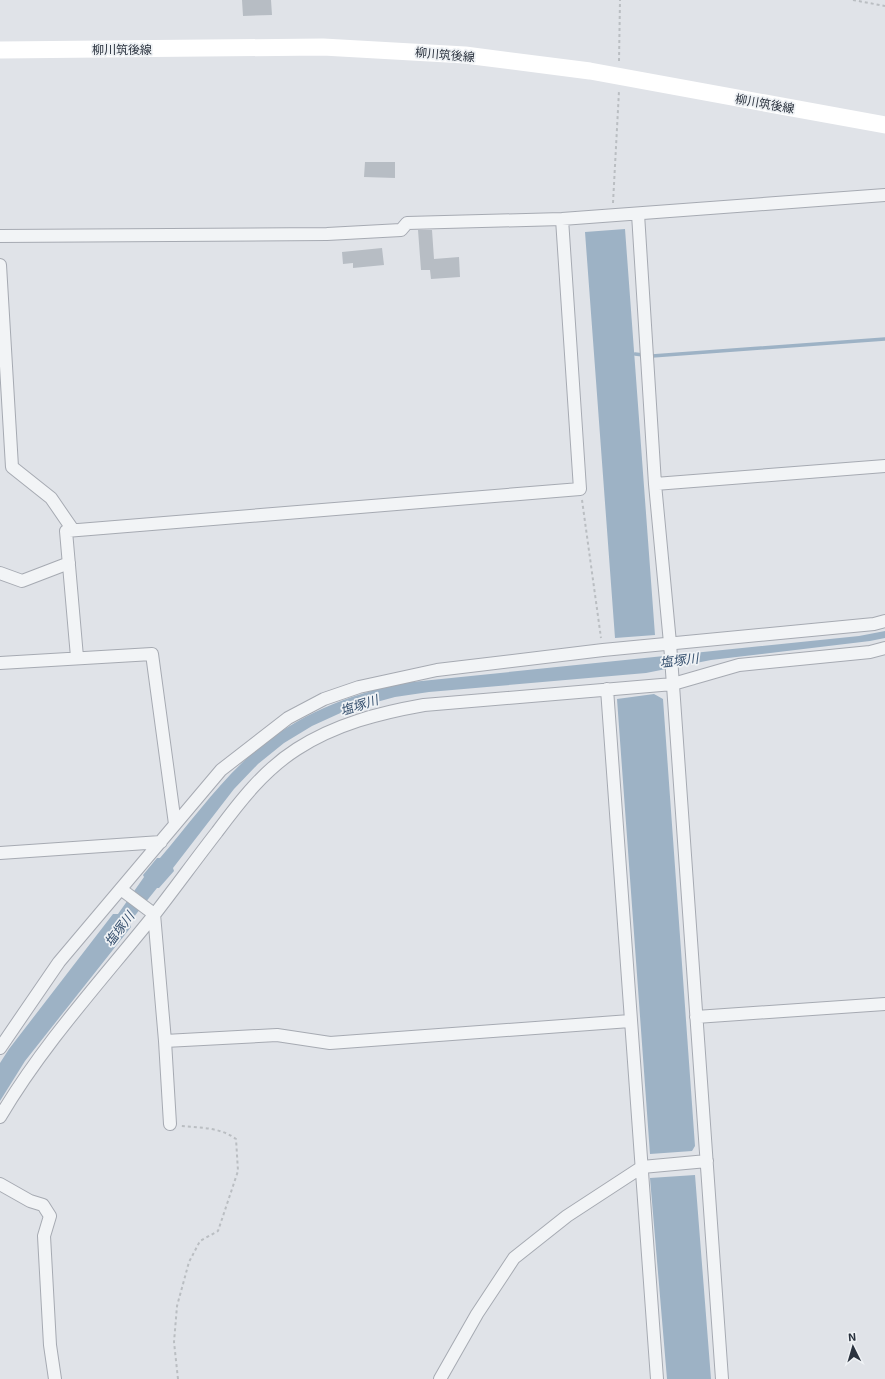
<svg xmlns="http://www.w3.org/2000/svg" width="885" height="1379" font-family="'Exo 2','Noto Sans JP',sans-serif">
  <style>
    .water { fill: #9db2c5 }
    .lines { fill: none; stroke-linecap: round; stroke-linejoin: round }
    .stream { stroke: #9db2c5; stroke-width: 3.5 }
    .building { fill: #b7bdc4 }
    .minor-casing { stroke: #a6aab2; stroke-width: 14 }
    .path { stroke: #babec2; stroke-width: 2; stroke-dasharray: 3 3; stroke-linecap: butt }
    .minor { stroke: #f2f4f6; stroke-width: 12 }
    .secondary { stroke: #fff; stroke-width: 17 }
    .labels { text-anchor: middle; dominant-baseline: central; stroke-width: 3.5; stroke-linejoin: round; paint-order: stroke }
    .street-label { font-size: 12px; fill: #2a323e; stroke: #eff2f5 }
    .water-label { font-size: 13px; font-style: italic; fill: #37516f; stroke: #eff2f5 }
  </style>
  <rect width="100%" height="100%" fill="#e0e3e8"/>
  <path class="water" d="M 625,229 L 655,635 L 615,638 L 585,232 Z
    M 885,631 L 885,638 L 870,641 L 711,660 L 646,673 L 429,692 L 395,697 L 347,710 L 312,726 L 284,743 L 258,764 L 234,789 L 173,868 L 174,871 L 159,888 L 157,888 L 129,923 L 131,927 L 25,1061 L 0,1101 L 0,1063 L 9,1049 L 113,914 L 118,914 L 144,877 L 143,875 L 157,858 L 160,858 C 190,823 220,781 255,751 C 297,715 348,695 402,683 L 859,636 Z
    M 654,694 L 663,699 L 695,1146 L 692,1151 L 650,1154 L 617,699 Z
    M 695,1175 L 711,1379 L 667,1379 L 650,1178 Z"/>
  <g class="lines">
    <path class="stream" d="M 635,354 L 652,356 L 885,339"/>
  </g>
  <path class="building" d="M 242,0 L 271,0 L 272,15 L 243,16 Z
    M 365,162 L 395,162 L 395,178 L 364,177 Z
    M 418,230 L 432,230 L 434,259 L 459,257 L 460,277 L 431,279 L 430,270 L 421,270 Z
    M 382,248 L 384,265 L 353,268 L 353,263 L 343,264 L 342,252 Z"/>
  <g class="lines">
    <g class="minor-casing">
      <path id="minor" d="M 638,214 L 655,484 L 670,643 L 722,1379
        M 0,236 L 327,234 L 401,230 L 407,223 L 562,219 L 885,195
        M 0,265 L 12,467 L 51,498 L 73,530
        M 655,484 L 885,466
        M 0,573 L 22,581 L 69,563
        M 77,657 L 66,531 L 580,489 L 562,219
        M 0,663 L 152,654 L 175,824
        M 607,689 L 657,1379
        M 0,853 L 161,842
        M 122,890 L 154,914 L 165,1041 L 170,1124
        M 696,1017 L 885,1004
        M 165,1041 L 277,1035 L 330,1043 L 630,1021
        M 0,1048 L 59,962 L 221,770 L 288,718 L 324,699 L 359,687 L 437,670 L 603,650 L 874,624 L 885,621
        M 0,1117 C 43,1044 101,981 154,915 C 175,888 196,859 217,832 C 240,801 264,770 297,749 C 336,724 379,713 424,705 L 673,684 L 739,665 L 870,652 L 885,648
        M 0,1184 L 30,1201 L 43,1205 L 50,1216 L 44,1236 L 50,1345 L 55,1379
        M 440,1379 L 477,1314 L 514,1258 L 567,1216 L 642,1167 L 707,1161"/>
    </g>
    <path class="path" d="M 853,0 L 885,6
      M 619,61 L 620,0
      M 613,203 L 619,91
      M 582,500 L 601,638
      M 178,1379 L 174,1342 L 177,1306 L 189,1262 L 200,1241 L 218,1231 L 238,1171 L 236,1139 C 220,1127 200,1128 181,1126"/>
    <use href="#minor" class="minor"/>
    <path class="secondary" d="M 0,50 L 323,47 L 465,55 L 590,71 L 885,125"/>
  </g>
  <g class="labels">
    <g class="street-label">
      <text x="122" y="49">柳川筑後線</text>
      <text transform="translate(445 54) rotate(5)">柳川筑後線</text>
      <text transform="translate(765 103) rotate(10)">柳川筑後線</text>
    </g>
    <g class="water-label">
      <text transform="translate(679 660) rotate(-7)">塩塚川</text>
      <text transform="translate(359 705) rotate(-18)">塩塚川</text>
      <text transform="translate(119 929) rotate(-53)">塩塚川</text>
    </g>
  </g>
  <g transform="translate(853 1347) rotate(355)" stroke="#eff2f5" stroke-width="3" paint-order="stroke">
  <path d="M0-3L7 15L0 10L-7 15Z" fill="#2a323e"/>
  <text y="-6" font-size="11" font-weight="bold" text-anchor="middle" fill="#2a323e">N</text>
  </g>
</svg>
